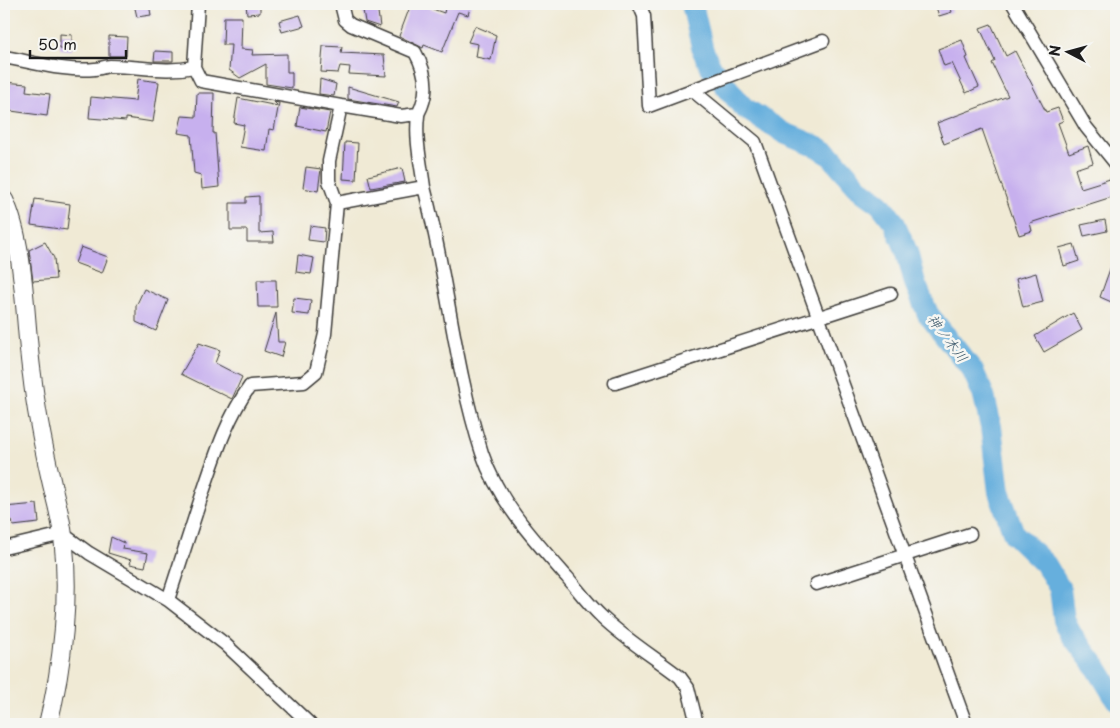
<svg xmlns="http://www.w3.org/2000/svg" width="1120" height="728" font-family="'Playpen Sans','Klee One',sans-serif">
  <style>
    .lines { fill: none; stroke-linecap: round; stroke-linejoin: round }
    .river { stroke: #66afdd; stroke-width: 22 }
    .building { fill: #c7b0ee }
    .street-casing { stroke: #3c3b38; stroke-width: 15 }
    .secondary-casing { stroke: #3c3b38; stroke-width: 20 }
    .street { stroke: #fff; stroke-width: 12 }
    .secondary { stroke: #fff; stroke-width: 18 }
    .labels { text-anchor: middle; dominant-baseline: central; stroke-width: 5; stroke-linejoin: round; paint-order: stroke }
    .water-label { font-size: 14px; font-style: italic; fill: #3a5769; stroke: #f6f6f2 }
  </style>
  <rect width="100%" height="100%" fill="#f6f6f2"/>
  <filter id="ink" filterUnits="userSpaceOnUse"><feTurbulence type="fractalNoise" baseFrequency=".02" numOctaves="2"/><feDisplacementMap in="SourceGraphic" scale="10" xChannelSelector="R" yChannelSelector="G"/><feConvolveMatrix kernelMatrix="1 2 1 2 8 2 1 2 1" color-interpolation-filters="sRGB"/></filter>
  <filter id="wash" filterUnits="userSpaceOnUse"><feTurbulence type="fractalNoise" baseFrequency=".0096" numOctaves="4" result="noise"/><feDisplacementMap in="SourceGraphic" scale="20" xChannelSelector="R" yChannelSelector="G"/><feGaussianBlur stdDeviation="1.12" result="paint"/><feColorMatrix in="noise" values="0 0 0 0 0 0 0 0 0 0 0 0 0 0 0 0 0 1.4 0 .05"/><feComposite in="paint" operator="in"/></filter>
  <g filter="url(#wash)">
    <rect width="100%" height="100%" fill="#f0ead5"/>
    <g class="lines">
      <path class="river" d="M 692,4 L 703,51 L 712,69 L 743,107 L 784,133 L 818,147 L 830,155 L 862,191 L 880,204 L 894,222 L 907,252 L 915,283 L 928,314 L 973,371 L 984,396 L 991,427 L 999,492 L 1014,534 L 1046,565 L 1060,589 L 1064,620 L 1071,634 L 1097,668 L 1116,699"/>
    </g>
    <g id="blocks">
      <path class="building" d="M 134,4 L 149,4 L 151,15 L 137,17 Z
        M 246,4 L 260,4 L 260,13 L 247,14 Z
        M 362,4 L 377,4 L 380,27 L 365,22 Z
        M 411,4 L 418,4 L 444,13 L 445,8 L 440,7 L 441,4 L 471,4 L 468,15 L 458,12 L 442,52 L 424,45 L 423,48 L 399,36 Z
        M 935,4 L 949,4 L 952,12 L 939,16 Z
        M 300,15 L 304,26 L 282,32 L 279,21 Z
        M 224,17 L 242,17 L 241,49 L 253,50 L 252,55 L 287,54 L 287,72 L 292,72 L 292,88 L 266,84 L 266,64 L 240,78 L 229,70 L 231,45 L 223,45 Z
        M 991,24 L 1006,56 L 1015,51 L 1046,112 L 1058,108 L 1063,121 L 1058,123 L 1069,153 L 1088,146 L 1093,163 L 1075,169 L 1081,188 L 1110,179 L 1115,196 L 1030,223 L 1032,231 L 1019,235 L 982,129 L 944,144 L 937,123 L 1008,96 L 992,63 L 995,61 L 980,28 Z
        M 475,26 L 496,35 L 491,60 L 476,57 L 478,44 L 468,42 Z
        M 60,34 L 72,35 L 72,50 L 60,49 Z
        M 109,36 L 127,37 L 126,56 L 109,56 Z
        M 962,40 L 968,57 L 966,58 L 979,87 L 966,93 L 952,63 L 944,66 L 938,49 Z
        M 323,46 L 342,47 L 341,53 L 384,55 L 386,76 L 349,74 L 350,67 L 340,66 L 338,73 L 321,72 Z
        M 155,51 L 173,52 L 173,61 L 154,61 Z
        M 138,79 L 159,82 L 153,122 L 126,118 L 126,121 L 89,118 L 91,97 L 135,101 Z
        M 320,79 L 336,84 L 334,96 L 319,94 Z
        M 4,82 L 27,84 L 26,91 L 50,94 L 47,116 L 4,110 Z
        M 348,87 L 399,102 L 397,107 L 348,99 Z
        M 197,93 L 214,93 L 213,133 L 215,133 L 219,187 L 202,189 L 201,175 L 194,173 L 191,135 L 178,133 L 182,116 L 196,117 Z
        M 238,98 L 278,106 L 274,102 L 279,103 L 274,130 L 269,129 L 266,151 L 240,147 L 244,125 L 234,123 Z
        M 300,107 L 330,112 L 326,132 L 297,126 Z
        M 345,142 L 358,143 L 356,180 L 343,179 Z
        M 306,167 L 321,169 L 318,191 L 303,188 Z
        M 402,168 L 405,182 L 371,188 L 368,176 Z
        M 259,196 L 259,233 L 273,232 L 274,242 L 247,242 L 247,230 L 230,230 L 230,203 L 246,203 L 246,197 Z
        M 35,199 L 70,204 L 67,230 L 31,225 Z
        M 1105,220 L 1107,231 L 1084,236 L 1081,225 Z
        M 310,226 L 325,228 L 324,242 L 308,240 Z
        M 45,242 L 54,258 L 56,279 L 33,281 L 29,250 Z
        M 1074,244 L 1079,261 L 1064,266 L 1059,248 Z
        M 81,247 L 108,257 L 102,273 L 75,263 Z
        M 298,255 L 314,258 L 311,274 L 296,272 Z
        M 1115,255 L 1116,255 L 1116,304 L 1100,297 Z
        M 1036,273 L 1043,302 L 1023,307 L 1016,279 Z
        M 257,280 L 276,280 L 277,307 L 258,307 Z
        M 144,289 L 168,300 L 156,331 L 136,322 L 136,306 Z
        M 294,298 L 311,300 L 309,315 L 292,313 Z
        M 276,313 L 278,342 L 285,342 L 281,357 L 264,351 Z
        M 1073,313 L 1082,330 L 1044,352 L 1035,336 Z
        M 199,343 L 220,350 L 215,363 L 242,377 L 232,399 L 181,374 Z
        M 37,504 L 39,523 L 13,526 L 12,520 L 4,520 L 4,507 Z
        M 111,537 L 124,543 L 123,549 L 148,553 L 145,567 L 130,564 L 131,560 L 108,553 Z"/>
    </g>
  </g>
  <g filter="url(#ink)">
    <use href="#blocks" fill-opacity="0" stroke="#3c3b38" stroke-width="1"/>
    <g class="lines">
      <g class="street-casing">
        <path id="street" d="M 341,4 L 345,20 L 351,25 L 415,52 C 424,68 429,87 422,105 C 421,109 418,112 418,116 C 415,139 421,164 424,187
          M 639,4 L 644,16 L 649,106 L 823,41
          M 1013,4 L 1086,127 L 1116,164
          M 4,57 C 33,62 65,72 95,69 C 100,69 105,66 110,66 C 139,66 165,73 194,67
          M 692,90 L 755,142 L 966,724
          M 341,106 L 401,116 L 417,114
          M 337,203 L 424,187 C 447,274 454,366 482,453 C 498,501 534,540 567,577 C 578,590 589,605 602,617 C 625,639 654,657 680,677 L 688,688 L 697,724
          M 615,383 L 891,294
          M 4,548 L 63,534 L 89,553 L 168,600 L 225,644 L 310,724
          M 816,584 L 970,534
          M 168,600 C 179,566 190,532 201,498 C 214,460 226,419 250,386 L 304,382 L 316,372 L 325,334 L 337,203 L 329,181 L 329,161 L 341,106 L 201,81 L 194,67 L 198,4"/>
      </g>
      <g class="secondary-casing">
        <path id="secondary" d="M 4,200 C 26,247 24,322 32,375 C 36,411 43,445 51,480 C 55,498 61,517 63,536 C 70,597 63,665 48,724"/>
      </g>
      <use href="#street" class="street"/>
      <use href="#secondary" class="secondary"/>
    </g>
  </g>
  <g class="labels">
    <g class="water-label">
      <text transform="translate(948 338) rotate(53)">神ノ木川</text>
    </g>
  </g>
  <rect width="1120" height="728" fill="none" stroke="#f6f6f2" stroke-width="20"/>
  <g transform="translate(1068 52) rotate(276)" stroke="#f6f6f2" stroke-width="4" paint-order="stroke">
  <path d="M0-4L9 19L0 12L-9 19Z" fill="#1c1c1c"/>
  <text y="-8" font-size="14" font-weight="bold" text-anchor="middle" fill="#1c1c1c">N</text>
  </g>
  <path d="M30 50v8h96v-8" fill="none" stroke="#1c1c1c" stroke-width="2.5"/>
  <text x="38" y="50" font-size="15" fill="#1c1c1c" stroke="#f6f6f2" stroke-width="4" paint-order="stroke">50 m</text>
</svg>
